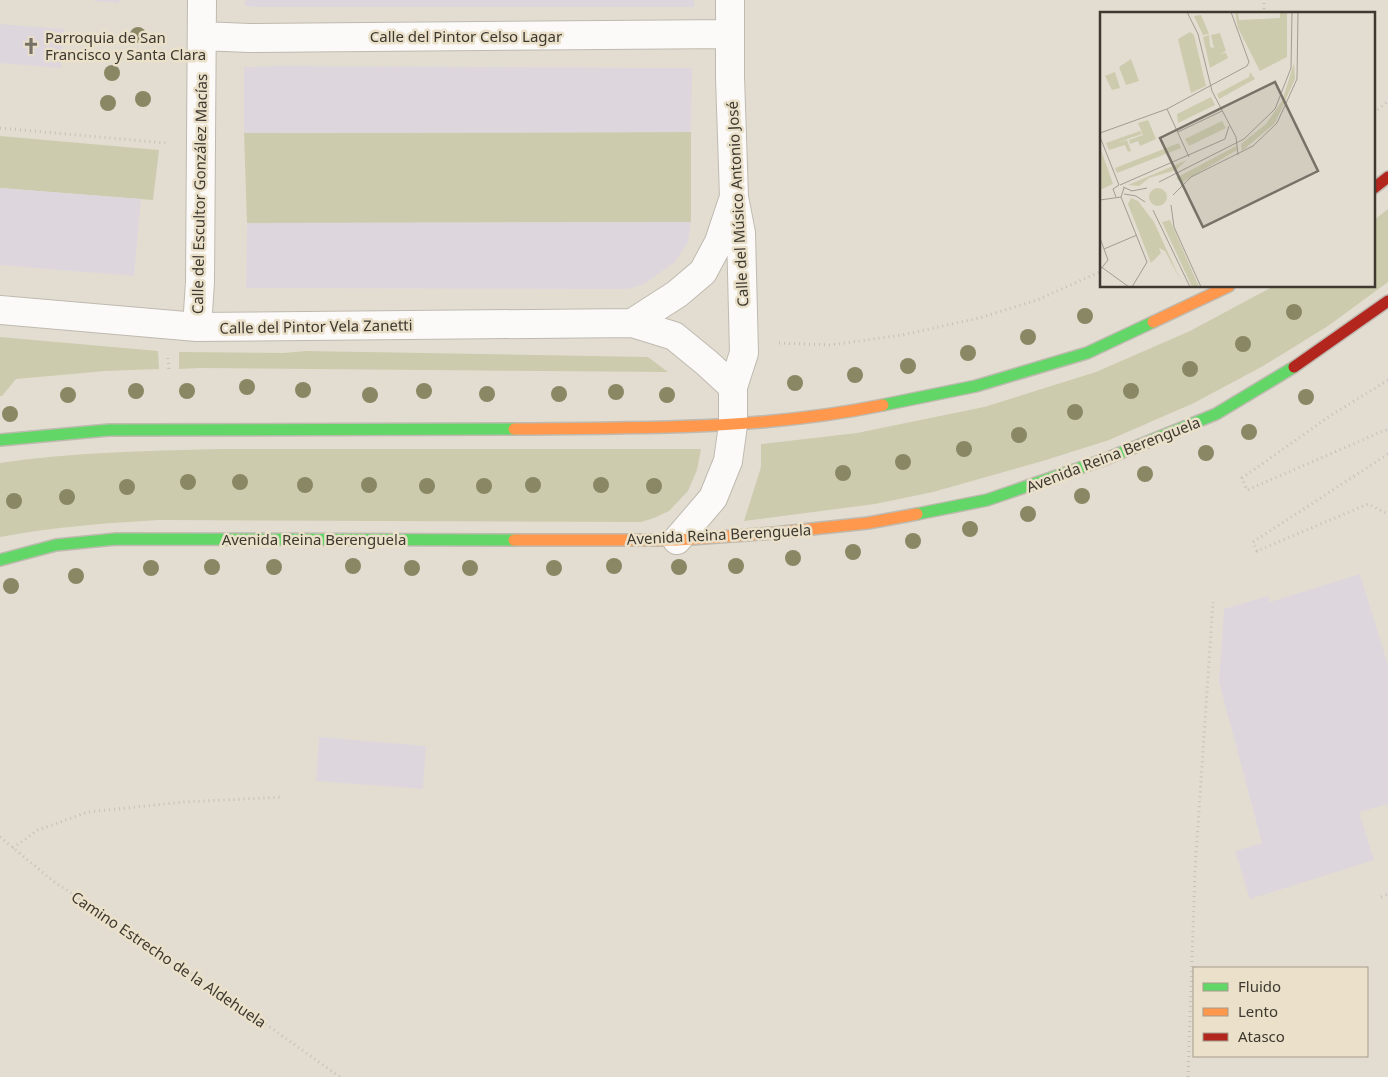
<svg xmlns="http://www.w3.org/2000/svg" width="1388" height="1077" font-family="'Noto Sans',sans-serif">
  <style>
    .green { fill: #cccbad }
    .building { fill: #ded6dd }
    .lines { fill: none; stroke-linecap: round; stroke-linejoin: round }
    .street-casing { stroke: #bfbab0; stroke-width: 30 }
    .fast-casing { stroke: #bfbab0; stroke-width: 14 }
    .slow-casing { stroke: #bfbab0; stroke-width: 14 }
    .jam-casing { stroke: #bfbab0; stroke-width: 14 }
    .path { stroke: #c2c0bb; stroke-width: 3; stroke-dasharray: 1 4; stroke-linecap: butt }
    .street { stroke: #fbfaf8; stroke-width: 28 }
    .fast { stroke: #63d668; stroke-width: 11 }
    .slow { stroke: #ff974d; stroke-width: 11 }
    .jam { stroke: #b3261e; stroke-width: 11 }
    .tree { fill: #898764 }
    .labels { text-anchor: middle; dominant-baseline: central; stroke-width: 5; stroke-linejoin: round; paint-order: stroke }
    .street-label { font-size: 15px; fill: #3d3930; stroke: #ebe0c9 }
    .poi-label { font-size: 15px; fill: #3d3930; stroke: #ebe0c9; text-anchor: start }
    .inset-road { fill: none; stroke: #a19b91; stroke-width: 1 }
    .view { fill: #777268; fill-opacity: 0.15; stroke: #777268; stroke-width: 2.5 }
    .inset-edge { fill: none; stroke: #3d3930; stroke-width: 2.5 }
  </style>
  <rect width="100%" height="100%" fill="#e3ddd1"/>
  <path class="green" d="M 691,132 L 691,222 L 247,223 L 244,133 Z
    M 0,136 L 159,150 L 153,200 L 0,188 Z
    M 1388,209 L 1388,282 L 1328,326 L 1263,366 L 1194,403 L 1109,440 L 1046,460 L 933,492 L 875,504 L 744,521 L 761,467 L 761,444 L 857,433 L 984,407 L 1096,372 L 1190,331 L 1274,286 L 1374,286 L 1374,220 Z
    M 0,337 L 158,351 L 159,369 L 105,371 L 16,379 L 2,396 L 0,396 Z
    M 306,351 L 648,357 L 668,372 L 201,368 L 179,369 L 179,352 L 284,353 Z
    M 219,449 L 701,449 L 697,470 L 688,491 L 669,511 L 654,518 L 641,522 L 160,520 C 106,523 53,527 0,537 L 0,463 C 73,452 145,451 219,449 Z"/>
  <path class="building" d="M 94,0 L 119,0 L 119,3 L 94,1 Z
    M 245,0 L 694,0 L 694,7 L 256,7 L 245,6 Z
    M 0,24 L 64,29 L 61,68 L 0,63 Z
    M 279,66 L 692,68 L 691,132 L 244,133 L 244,67 Z
    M 0,188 L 141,199 L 134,276 L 0,265 Z
    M 691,222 L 688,242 L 675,262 L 644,284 L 628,289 L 246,288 L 247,223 Z
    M 1360,574 L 1388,665 L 1388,804 L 1359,812 L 1374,860 L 1250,899 L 1235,851 L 1262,843 L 1219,682 L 1224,609 L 1268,596 L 1270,602 Z
    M 319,737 L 426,746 L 423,789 L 316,781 Z"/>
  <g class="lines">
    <g class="street-casing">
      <path id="street" d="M 202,36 L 249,38 L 730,34
        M 0,310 L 197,327 L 632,323 L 677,294 L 703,272 L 719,242 L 734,197
        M 632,323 L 674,336 L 707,363 L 733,387
        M 197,327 L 200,282 L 202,0
        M 677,540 L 713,498 L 728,461 L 733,425 L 733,387 L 744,353 L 741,233 L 734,197 L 730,77 L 730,0"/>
    </g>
    <g class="fast-casing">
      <path id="fast" d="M 883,405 L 976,386 L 1087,353 L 1153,322
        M 0,440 L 109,430 L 514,429
        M 917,514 L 987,500 L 1103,460 L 1216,414 L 1294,367
        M 0,560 L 56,545 L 116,539 L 514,540"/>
    </g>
    <g class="slow-casing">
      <path id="slow" d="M 1153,322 L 1229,286
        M 514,429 C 638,428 761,430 883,405
        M 514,540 L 677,540 L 774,533 L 868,523 L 917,514"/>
    </g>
    <g class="jam-casing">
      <path id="jam" d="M 1374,188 L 1388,177
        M 1294,367 L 1388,301"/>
    </g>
    <path class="path" d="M 1264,14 L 1264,0
      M 1374,113 L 1388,101
      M 0,128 L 166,143
      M 779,343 L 830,345 L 902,335 L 979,318 L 1037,300 L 1102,271
      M 168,358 L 169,370
      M 1388,380 L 1330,416 L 1242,478 L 1247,490 L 1388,429
      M 1388,454 L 1253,542 L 1257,551 L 1368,504 L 1388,514
      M 0,837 L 53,881 L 243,1008 L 340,1077
      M 13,848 L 38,830 L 88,812 L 184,802 L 282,797
      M 1381,897 L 1388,894
      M 1188,1077 L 1195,871 L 1213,602"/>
    <use href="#street" class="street"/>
    <use href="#fast" class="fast"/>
    <use href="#slow" class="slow"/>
    <use href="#jam" class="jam"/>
  </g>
  <g class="tree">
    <circle cx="138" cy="35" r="8"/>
    <circle cx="112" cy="73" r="8"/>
    <circle cx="143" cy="99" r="8"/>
    <circle cx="108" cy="103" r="8"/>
    <circle cx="1294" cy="312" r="8"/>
    <circle cx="1085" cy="316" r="8"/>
    <circle cx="1028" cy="337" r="8"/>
    <circle cx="1243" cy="344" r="8"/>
    <circle cx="968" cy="353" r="8"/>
    <circle cx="908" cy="366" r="8"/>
    <circle cx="1190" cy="369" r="8"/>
    <circle cx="855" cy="375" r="8"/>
    <circle cx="795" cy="383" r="8"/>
    <circle cx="247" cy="387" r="8"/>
    <circle cx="303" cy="390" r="8"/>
    <circle cx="136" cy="391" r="8"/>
    <circle cx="187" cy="391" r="8"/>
    <circle cx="424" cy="391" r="8"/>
    <circle cx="1131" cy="391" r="8"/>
    <circle cx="616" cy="392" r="8"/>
    <circle cx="487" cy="394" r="8"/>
    <circle cx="559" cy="394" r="8"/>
    <circle cx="68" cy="395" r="8"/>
    <circle cx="370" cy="395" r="8"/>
    <circle cx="667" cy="395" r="8"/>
    <circle cx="1306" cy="397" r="8"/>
    <circle cx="1075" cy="412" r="8"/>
    <circle cx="10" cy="414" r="8"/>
    <circle cx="1249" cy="432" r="8"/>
    <circle cx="1019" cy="435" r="8"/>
    <circle cx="964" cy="449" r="8"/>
    <circle cx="1206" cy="453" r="8"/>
    <circle cx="903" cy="462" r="8"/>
    <circle cx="843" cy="473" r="8"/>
    <circle cx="1145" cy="474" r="8"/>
    <circle cx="188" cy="482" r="8"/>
    <circle cx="240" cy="482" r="8"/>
    <circle cx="305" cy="485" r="8"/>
    <circle cx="369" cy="485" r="8"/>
    <circle cx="533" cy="485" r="8"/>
    <circle cx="601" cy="485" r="8"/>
    <circle cx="427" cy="486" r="8"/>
    <circle cx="484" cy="486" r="8"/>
    <circle cx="654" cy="486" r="8"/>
    <circle cx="127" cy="487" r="8"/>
    <circle cx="1082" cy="496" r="8"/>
    <circle cx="67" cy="497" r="8"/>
    <circle cx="14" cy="501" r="8"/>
    <circle cx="1028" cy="514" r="8"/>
    <circle cx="970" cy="529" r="8"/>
    <circle cx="913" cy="541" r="8"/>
    <circle cx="853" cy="552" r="8"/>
    <circle cx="793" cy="558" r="8"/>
    <circle cx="353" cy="566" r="8"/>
    <circle cx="614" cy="566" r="8"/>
    <circle cx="736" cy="566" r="8"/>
    <circle cx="212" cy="567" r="8"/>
    <circle cx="274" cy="567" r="8"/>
    <circle cx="679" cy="567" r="8"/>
    <circle cx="151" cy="568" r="8"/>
    <circle cx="412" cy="568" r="8"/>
    <circle cx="470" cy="568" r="8"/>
    <circle cx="554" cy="568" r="8"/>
    <circle cx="76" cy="576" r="8"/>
    <circle cx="11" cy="586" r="8"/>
  </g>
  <defs>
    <g id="church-bare" transform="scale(1.35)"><path d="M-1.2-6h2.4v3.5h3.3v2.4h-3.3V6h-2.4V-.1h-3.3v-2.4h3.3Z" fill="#777268" stroke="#ebe0c9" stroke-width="2.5" paint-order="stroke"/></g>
  </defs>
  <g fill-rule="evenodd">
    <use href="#church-bare" x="31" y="46"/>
  </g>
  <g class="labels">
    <g class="street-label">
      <text x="466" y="36">Calle del Pintor Celso Lagar</text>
      <text transform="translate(199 194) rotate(-89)">Calle del Escultor González Macías</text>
      <text transform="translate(737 204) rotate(-93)">Calle del Músico Antonio José</text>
      <text transform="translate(316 326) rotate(-1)">Calle del Pintor Vela Zanetti</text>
      <text transform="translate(1113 454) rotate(-21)">Avenida Reina Berenguela</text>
      <text transform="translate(719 534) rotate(-3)">Avenida Reina Berenguela</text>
      <text x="314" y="539">Avenida Reina Berenguela</text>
      <text transform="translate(169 959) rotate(34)">Camino Estrecho de la Aldehuela</text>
    </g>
    <g class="poi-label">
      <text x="45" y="37">Parroquia de San<tspan x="45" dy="17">Francisco y Santa Clara</tspan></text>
    </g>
  </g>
  <g transform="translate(1100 12)">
    <rect width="275" height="275" fill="#e3ddd1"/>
    <path d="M 135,0 L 138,0 L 139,8 L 180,6 L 180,0 L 187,0 L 187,45 L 160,59 L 138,16 ZM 101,3 L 109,22 L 103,23 L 94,4 ZM 90,20 L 94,23 L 106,74 L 91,81 L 78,27 ZM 120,21 L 126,39 L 120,42 L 126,41 L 128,46 L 110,56 L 103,25 L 109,23 L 110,35 L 114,36 L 111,23 ZM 31,47 L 39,69 L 26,73 L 19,55 ZM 194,51 L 195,67 L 175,111 L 142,139 L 141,132 L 166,112 L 182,89 ZM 15,60 L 20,76 L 12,78 L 5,64 ZM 150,60 L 155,67 L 119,87 L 117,82 L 149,65 ZM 111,85 L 115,93 L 78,111 L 77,102 ZM 48,108 L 56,127 L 40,134 L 38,129 L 30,132 L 29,128 L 43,123 L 38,111 ZM 122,109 L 126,116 L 89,134 L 85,127 ZM 40,119 L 42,122 L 16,131 L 27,128 L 31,139 L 28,140 L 25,133 L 9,138 L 6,131 ZM 79,131 L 81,136 L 17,161 L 15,156 ZM 136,134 L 137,138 L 81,171 L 76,166 ZM 0,135 L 13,172 L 0,178 ZM 87,148 L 76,158 L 49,166 L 39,174 L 28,173 ZM49 185a9 9 0 1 1 18 0a9 9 0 1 1-18 0ZM 31,186 L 38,189 L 54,210 L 81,269 L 65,239 L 59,236 L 61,241 L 51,251 L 28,192 ZM 70,208 L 99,275 L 92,275 L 62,210 Z" fill="#cccbad"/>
    <path class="inset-road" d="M 87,0 L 98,22 L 112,79 L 136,125 L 138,143M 67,97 L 89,145M 78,120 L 122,99M 0,121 L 67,97 L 147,54 L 149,50 L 131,0M 0,125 L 19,173M 59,170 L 144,127 L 175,97 L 191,56 L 192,0M 20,173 L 125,127 L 129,114M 23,175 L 32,179 L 47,176M 24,182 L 36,184 L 45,190M 73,183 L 91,165 L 153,134 L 177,111 L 197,67 L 198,0M 16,185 L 13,177 L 19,173M 21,185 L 47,250 L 32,275M 0,188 L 21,185 L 24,176M 71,193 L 74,215 L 101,275M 53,198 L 90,275M 0,226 L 8,248 L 0,258M 4,237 L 37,223M 0,254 L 29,275"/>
    <path class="view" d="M 175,70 L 218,159 L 103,215 L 60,126 Z"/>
    <rect width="275" height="275" class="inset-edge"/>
  </g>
  <rect x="1193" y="967" width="175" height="90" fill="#ebe0c9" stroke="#a59d8c"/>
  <rect x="1203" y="983" width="25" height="8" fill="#63d668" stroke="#a59d8c"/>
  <text x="1238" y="992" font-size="15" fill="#3d3930">Fluido</text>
  <rect x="1203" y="1008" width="25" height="8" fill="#ff974d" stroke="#a59d8c"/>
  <text x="1238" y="1017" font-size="15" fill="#3d3930">Lento</text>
  <rect x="1203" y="1033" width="25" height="8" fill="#b3261e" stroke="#a59d8c"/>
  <text x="1238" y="1042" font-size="15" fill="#3d3930">Atasco</text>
</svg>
